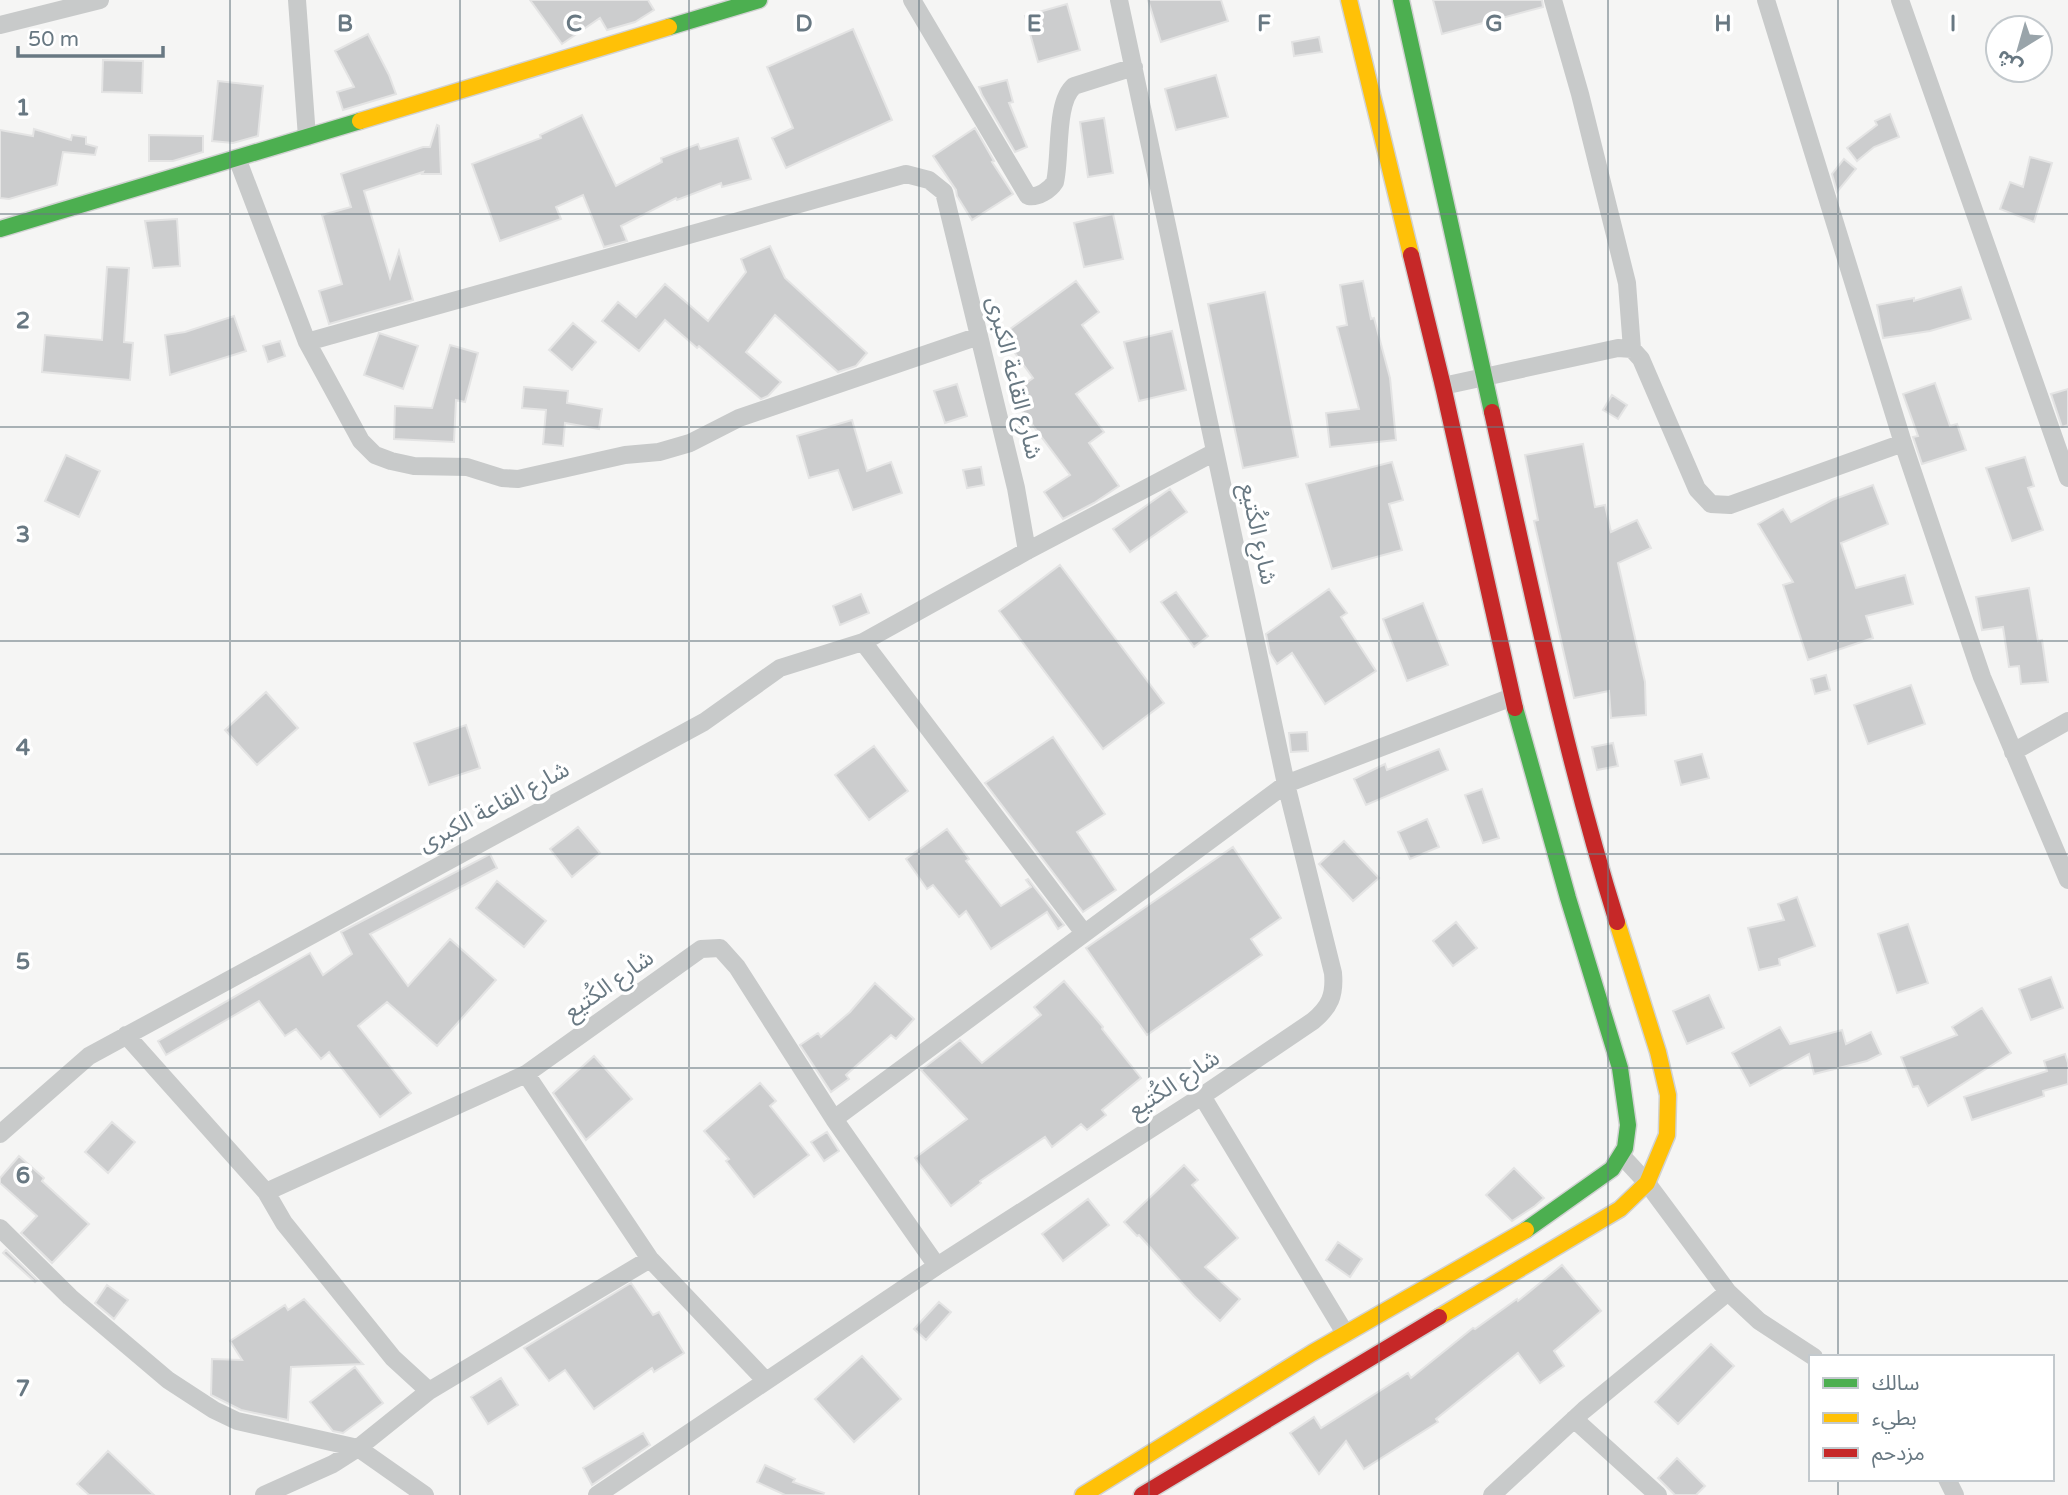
<svg xmlns="http://www.w3.org/2000/svg" width="2068" height="1495" font-family="'Varela Round','Noto Sans Arabic',sans-serif">
  <style>
    .building { fill: #cccdce; stroke: #e4e4e4; stroke-width: 2 }
    .lines { fill: none; stroke-linecap: round; stroke-linejoin: round }
    .fast-casing { stroke: #d1d2d2; stroke-width: 19 }
    .slow-casing { stroke: #d1d2d2; stroke-width: 19 }
    .jam-casing { stroke: #d1d2d2; stroke-width: 19 }
    .street { stroke: #c8caca; stroke-width: 18 }
    .fast { stroke: #4caf50; stroke-width: 16 }
    .slow { stroke: #ffc107; stroke-width: 16 }
    .jam { stroke: #c62828; stroke-width: 16 }
    .grid { fill: none; stroke: #687882; stroke-width: 2; stroke-opacity: 0.55 }
    .labels { text-anchor: middle; dominant-baseline: central; stroke-width: 7; stroke-linejoin: round; paint-order: stroke }
    .street-label { font-size: 23px; fill: #687882; stroke: #fff }
    .grid-label { font-size: 23px; text-anchor: middle; font-weight: bold; fill: #687882; stroke: #fff; stroke-width: 7; stroke-linejoin: round; paint-order: stroke }
  </style>
  <rect width="100%" height="100%" fill="#f5f5f4"/>
  <path class="building" d="M 530,0 L 648,0 L 654,10 L 635,22 L 607,30 L 600,18 L 562,44 Z
    M 1148,0 L 1221,0 L 1228,21 L 1161,42 Z
    M 1433,0 L 1542,0 L 1543,7 L 1442,34 Z
    M 1067,4 L 1080,50 L 1038,62 L 1025,16 Z
    M 853,29 L 892,120 L 786,168 L 772,138 L 793,128 L 767,67 Z
    M 368,34 L 389,75 L 396,94 L 343,110 L 337,92 L 354,87 L 335,51 Z
    M 1319,37 L 1322,52 L 1294,56 L 1292,42 Z
    M 103,60 L 143,61 L 142,93 L 102,92 Z
    M 1216,75 L 1228,117 L 1176,130 L 1165,89 Z
    M 1007,80 L 1013,102 L 1009,103 L 1027,147 L 1015,152 L 982,95 L 979,87 Z
    M 218,81 L 263,86 L 258,136 L 233,143 L 212,141 Z
    M 1890,114 L 1899,137 L 1874,147 L 1857,161 L 1847,148 L 1877,125 L 1875,121 Z
    M 582,115 L 616,186 L 662,162 L 661,158 L 698,144 L 700,149 L 738,138 L 751,179 L 722,187 L 721,183 L 677,200 L 676,198 L 621,226 L 627,241 L 604,247 L 583,195 L 556,207 L 561,219 L 500,241 L 472,164 L 541,138 L 540,135 Z
    M 1104,118 L 1113,173 L 1088,177 L 1080,122 Z
    M 437,125 L 439,126 L 441,174 L 422,174 L 423,172 L 364,191 L 390,278 L 399,251 L 413,300 L 329,324 L 319,291 L 342,284 L 322,215 L 351,207 L 341,174 L 423,147 L 430,147 Z
    M 975,128 L 994,161 L 992,162 L 1013,194 L 972,220 L 957,196 L 956,190 L 933,156 Z
    M 34,129 L 71,140 L 72,135 L 86,137 L 86,144 L 97,147 L 95,155 L 63,152 L 57,185 L 9,199 L 0,198 L 0,130 L 33,136 Z
    M 149,135 L 203,136 L 203,152 L 173,161 L 149,161 Z
    M 2030,157 L 2052,163 L 2034,222 L 2000,209 L 2010,182 L 2023,187 Z
    M 1844,159 L 1856,169 L 1837,192 L 1832,174 Z
    M 1113,214 L 1123,259 L 1084,267 L 1074,223 Z
    M 177,219 L 180,266 L 153,268 L 145,221 Z
    M 770,246 L 785,278 L 867,353 L 856,366 L 838,372 L 775,315 L 746,352 L 781,382 L 768,396 L 761,399 L 699,346 L 697,348 L 665,320 L 639,351 L 602,321 L 618,302 L 636,317 L 665,284 L 708,321 L 746,272 L 741,259 Z
    M 107,267 L 129,268 L 124,342 L 133,343 L 130,380 L 42,372 L 45,335 L 102,340 Z
    M 1076,281 L 1099,312 L 1082,325 L 1113,368 L 1076,394 L 1104,432 L 1089,443 L 1119,486 L 1094,503 L 1063,519 L 1044,492 L 1070,475 L 1010,395 L 1033,378 L 1002,335 Z
    M 1363,281 L 1371,319 L 1374,318 L 1390,378 L 1396,440 L 1330,447 L 1326,413 L 1359,409 L 1337,327 L 1347,325 L 1340,285 Z
    M 1961,287 L 1971,319 L 1930,331 L 1883,338 L 1877,305 L 1914,298 L 1914,301 Z
    M 1265,292 L 1298,457 L 1243,468 L 1208,304 Z
    M 234,316 L 246,351 L 170,375 L 165,335 L 185,332 Z
    M 573,323 L 596,342 L 572,370 L 549,350 Z
    M 1172,331 L 1186,390 L 1139,401 L 1124,342 Z
    M 379,333 L 418,346 L 403,389 L 364,375 Z
    M 280,341 L 285,356 L 268,362 L 263,346 Z
    M 450,345 L 478,353 L 465,402 L 456,400 L 454,442 L 394,439 L 395,406 L 432,408 Z
    M 1935,383 L 1950,426 L 1957,424 L 1966,450 L 1922,464 L 1913,437 L 1918,436 L 1903,394 Z
    M 957,384 L 967,416 L 945,423 L 934,391 Z
    M 524,387 L 568,391 L 567,403 L 602,409 L 599,429 L 565,423 L 563,446 L 543,444 L 546,410 L 522,408 Z
    M 2068,389 L 2068,425 L 2062,427 L 2051,394 Z
    M 1612,395 L 1627,405 L 1618,419 L 1603,410 Z
    M 852,420 L 867,471 L 891,462 L 902,493 L 853,510 L 838,470 L 809,478 L 797,436 Z
    M 1583,444 L 1595,507 L 1605,505 L 1611,532 L 1637,520 L 1651,548 L 1618,563 L 1645,682 L 1646,715 L 1611,718 L 1609,691 L 1574,698 L 1534,521 L 1538,520 L 1525,455 Z
    M 66,455 L 100,471 L 79,517 L 45,501 Z
    M 2025,457 L 2034,486 L 2028,488 L 2043,530 L 2012,541 L 1986,468 Z
    M 1392,462 L 1403,500 L 1389,504 L 1402,550 L 1332,569 L 1306,484 Z
    M 981,467 L 984,485 L 967,488 L 963,470 Z
    M 1873,485 L 1888,524 L 1841,543 L 1856,588 L 1905,575 L 1913,604 L 1866,616 L 1873,638 L 1808,660 L 1783,585 L 1793,582 L 1758,524 L 1783,509 L 1791,522 L 1832,500 Z
    M 1170,489 L 1187,512 L 1130,552 L 1113,529 Z
    M 1060,565 L 1164,703 L 1103,749 L 999,611 Z
    M 2029,588 L 2038,641 L 2042,640 L 2048,682 L 2021,684 L 2019,666 L 2009,667 L 2003,627 L 1982,630 L 1976,597 Z
    M 1329,589 L 1347,613 L 1341,617 L 1376,671 L 1325,704 L 1292,653 L 1277,664 L 1270,653 L 1266,634 Z
    M 1176,592 L 1208,636 L 1194,647 L 1161,602 Z
    M 861,594 L 869,613 L 840,625 L 833,606 Z
    M 1423,603 L 1448,665 L 1407,681 L 1383,619 Z
    M 1826,675 L 1830,690 L 1815,694 L 1811,679 Z
    M 1911,685 L 1925,724 L 1868,744 L 1854,705 Z
    M 266,692 L 298,728 L 257,765 L 225,730 Z
    M 466,725 L 480,768 L 429,785 L 414,743 Z
    M 1307,732 L 1308,751 L 1291,752 L 1289,733 Z
    M 1053,737 L 1105,814 L 1077,832 L 1116,890 L 1083,912 L 985,783 Z
    M 1613,743 L 1618,766 L 1597,770 L 1592,747 Z
    M 874,746 L 908,791 L 869,820 L 835,775 Z
    M 1439,749 L 1448,770 L 1366,805 L 1354,779 L 1385,764 L 1387,770 Z
    M 1702,754 L 1709,778 L 1681,785 L 1675,761 Z
    M 1482,789 L 1499,838 L 1483,843 L 1465,795 Z
    M 1427,819 L 1439,847 L 1410,859 L 1398,832 Z
    M 578,827 L 600,853 L 572,877 L 550,849 Z
    M 947,829 L 969,859 L 966,861 L 1001,906 L 1031,887 L 1026,880 L 1028,879 L 1064,925 L 1058,929 L 1047,912 L 991,949 L 966,911 L 959,917 L 933,885 L 927,889 L 906,859 Z
    M 1344,841 L 1379,878 L 1353,901 L 1319,864 Z
    M 1233,847 L 1281,918 L 1251,939 L 1262,955 L 1147,1035 L 1086,948 Z
    M 490,854 L 497,868 L 370,934 L 408,986 L 450,939 L 496,980 L 437,1046 L 387,1002 L 358,1026 L 411,1093 L 380,1117 L 329,1052 L 321,1059 L 296,1029 L 285,1036 L 259,1001 L 166,1055 L 158,1041 L 310,953 L 323,975 L 352,954 L 341,932 Z
    M 497,881 L 546,921 L 524,947 L 476,908 Z
    M 1797,897 L 1815,946 L 1779,959 L 1780,965 L 1759,970 L 1748,928 L 1784,920 L 1778,904 Z
    M 1456,922 L 1477,948 L 1453,966 L 1433,941 Z
    M 1908,924 L 1928,983 L 1897,993 L 1878,934 Z
    M 2051,977 L 2063,1008 L 2031,1020 L 2019,989 Z
    M 1064,981 L 1103,1027 L 1102,1029 L 1141,1078 L 1102,1110 L 1106,1115 L 1087,1130 L 1081,1124 L 1052,1147 L 1045,1137 L 980,1181 L 981,1183 L 951,1206 L 915,1158 L 967,1119 L 921,1070 L 960,1040 L 982,1063 L 1041,1015 L 1034,1007 Z
    M 875,983 L 914,1019 L 896,1039 L 891,1035 L 846,1075 L 849,1079 L 831,1092 L 800,1045 L 818,1033 L 821,1037 L 850,1012 Z
    M 1709,995 L 1724,1028 L 1687,1044 L 1673,1011 Z
    M 1982,1008 L 2011,1053 L 1928,1106 L 1918,1086 L 1913,1087 L 1901,1057 L 1957,1035 L 1952,1027 Z
    M 1780,1027 L 1790,1044 L 1842,1030 L 1846,1044 L 1871,1032 L 1881,1054 L 1867,1061 L 1814,1074 L 1809,1054 L 1750,1086 L 1732,1053 Z
    M 2065,1054 L 2068,1063 L 2068,1084 L 2043,1091 L 2044,1096 L 1972,1120 L 1964,1097 L 2047,1071 L 2044,1061 Z
    M 594,1056 L 632,1099 L 586,1140 L 553,1093 Z
    M 760,1083 L 776,1101 L 770,1106 L 809,1155 L 754,1197 L 726,1161 L 729,1159 L 704,1131 Z
    M 112,1122 L 135,1142 L 108,1173 L 85,1152 Z
    M 827,1132 L 839,1151 L 824,1161 L 811,1142 Z
    M 19,1156 L 44,1178 L 42,1181 L 89,1224 L 52,1263 L 21,1233 L 37,1216 L 0,1183 L 0,1178 Z
    M 1184,1165 L 1198,1180 L 1192,1185 L 1238,1238 L 1205,1267 L 1240,1299 L 1220,1321 L 1194,1296 L 1139,1235 L 1137,1236 L 1124,1222 Z
    M 1514,1168 L 1544,1198 L 1535,1206 L 1512,1221 L 1486,1195 Z
    M 1088,1199 L 1109,1225 L 1063,1261 L 1042,1234 Z
    M 1338,1242 L 1362,1259 L 1350,1277 L 1326,1260 Z
    M 6,1250 L 37,1280 L 35,1282 L 3,1253 Z
    M 1562,1265 L 1601,1311 L 1554,1351 L 1564,1366 L 1540,1383 L 1518,1353 L 1436,1419 L 1438,1422 L 1364,1469 L 1346,1441 L 1319,1474 L 1290,1433 L 1314,1417 L 1321,1428 L 1408,1373 L 1411,1378 L 1473,1328 L 1475,1329 L 1517,1299 L 1518,1301 Z
    M 631,1283 L 653,1315 L 659,1312 L 684,1353 L 654,1372 L 652,1368 L 594,1409 L 565,1370 L 549,1381 L 524,1348 Z
    M 107,1285 L 128,1300 L 114,1319 L 95,1303 Z
    M 304,1299 L 363,1364 L 291,1367 L 288,1420 L 241,1410 L 211,1395 L 212,1359 L 242,1360 L 230,1341 L 285,1305 L 288,1310 Z
    M 939,1302 L 951,1312 L 926,1340 L 914,1329 Z
    M 1711,1344 L 1734,1366 L 1678,1424 L 1655,1402 Z
    M 862,1356 L 901,1399 L 854,1442 L 815,1399 Z
    M 355,1367 L 383,1403 L 343,1433 L 333,1431 L 310,1402 Z
    M 501,1378 L 518,1405 L 488,1424 L 471,1397 Z
    M 643,1433 L 650,1445 L 592,1485 L 583,1468 Z
    M 108,1451 L 154,1495 L 89,1495 L 77,1484 Z
    M 1677,1458 L 1705,1486 L 1696,1495 L 1675,1495 L 1658,1478 Z
    M 765,1465 L 795,1479 L 793,1482 L 824,1493 L 823,1495 L 785,1495 L 757,1482 Z"/>
  <g class="lines">
    <g class="fast-casing">
      <path id="fast" d="M 1401,0 L 1492,412
        M 669,27 L 759,0
        M 0,229 L 360,121
        M 1515,708 L 1568,898 L 1620,1068 L 1628,1125 L 1625,1148 L 1612,1169 L 1526,1230"/>
    </g>
    <g class="slow-casing">
      <path id="slow" d="M 1349,0 L 1411,255
        M 360,121 L 669,27
        M 1439,1317 L 1620,1209 L 1647,1183 L 1667,1135 L 1668,1095 L 1658,1052 L 1617,922
        M 1083,1495 L 1312,1353 L 1526,1230"/>
    </g>
    <g class="jam-casing">
      <path id="jam" d="M 1411,255 L 1443,386 L 1515,708
        M 1492,412 C 1530,583 1565,755 1617,922
        M 1142,1495 L 1439,1317"/>
    </g>
    <path class="street" d="M 297,0 L 307,137
      M 912,0 L 1028,196 C 1038,198 1050,190 1055,182 C 1061,156 1055,102 1074,86 L 1134,67
      M 1553,0 L 1580,94 L 1627,283 L 1632,349
      M 1766,0 L 1903,443 L 1982,677 L 2068,880
      M 1900,0 L 2068,478
      M 0,25 L 100,0
      M 237,158 L 307,342 L 361,441 L 375,455 L 391,461 L 414,466 L 467,467 L 502,478 L 518,479 L 625,455 L 659,452 L 690,443 L 739,418 L 979,336
      M 307,342 L 906,174 L 929,180 L 944,192 L 1016,488 L 1027,551
      M 1443,386 L 1618,348 L 1632,349 L 1641,359 L 1697,489 L 1711,504 L 1730,505 L 1903,443
      M 863,642 L 1084,933
      M 2013,752 L 2068,721
      M 126,1035 L 266,1192 L 284,1223 L 393,1358 L 429,1391
      M 526,1074 L 650,1259 L 766,1381
      M 1202,1096 L 1345,1333
      M 834,1119 L 1286,784 L 1512,697
      M 0,1134 L 89,1056 L 704,722 L 780,668 L 863,642 L 1027,551 L 1215,452
      M 1622,1156 L 1647,1183 L 1728,1292 L 1759,1321 L 1814,1357
      M 266,1192 L 526,1074 L 701,949 L 720,948 L 737,967 L 834,1119 L 937,1266 L 1202,1096 L 1313,1021 C 1330,1007 1335,995 1333,973 L 1286,784 L 1119,0
      M 0,1228 L 70,1297 L 168,1380 L 214,1410 L 237,1421 L 358,1448 L 425,1495
      M 1574,1419 L 1658,1495
      M 1947,1479 L 1955,1495
      M 264,1495 L 333,1464 L 358,1448 L 429,1391 L 650,1259
      M 597,1495 L 937,1266
      M 1492,1495 L 1584,1410 L 1728,1292"/>
    <use href="#fast" class="fast"/>
    <use href="#slow" class="slow"/>
    <use href="#jam" class="jam"/>
  </g>
  <path class="grid" d="M 230,0 L 230,1495M 460,0 L 460,1495M 689,0 L 689,1495M 919,0 L 919,1495M 1149,0 L 1149,1495M 1379,0 L 1379,1495M 1608,0 L 1608,1495M 1838,0 L 1838,1357M 0,214 L 2068,214M 0,427 L 2068,427M 0,641 L 2068,641M 0,854 L 2068,854M 0,1068 L 2068,1068M 0,1281 L 2068,1281M 1838,1479 L 1838,1495"/>
  <g class="labels">
    <g class="street-label">
      <text transform="translate(1014 378) rotate(76)">شارع القاعة الكبرى</text>
      <text transform="translate(1258 534) rotate(78)">شارع الكُتيع</text>
      <text transform="translate(494 807) rotate(-28)">شارع القاعة الكبرى</text>
      <text transform="translate(609 985) rotate(-35)">شارع الكُتيع</text>
      <text transform="translate(1174 1084) rotate(-33)">شارع الكُتيع</text>
    </g>
  </g>
  <g class="grid-label">
    <text x="345" y="31">B</text>
    <text x="574" y="31">C</text>
    <text x="804" y="31">D</text>
    <text x="1034" y="31">E</text>
    <text x="1264" y="31">F</text>
    <text x="1494" y="31">G</text>
    <text x="1723" y="31">H</text>
    <text x="1953" y="31">I</text>
    <text x="23" y="115">1</text>
    <text x="23" y="328">2</text>
    <text x="23" y="542">3</text>
    <text x="23" y="755">4</text>
    <text x="23" y="969">5</text>
    <text x="23" y="1183">6</text>
    <text x="23" y="1396">7</text>
  </g>
  <rect x="1809" y="1355" width="245" height="126" fill="#ffffff" stroke="#c3c9cd" stroke-width="2"/>
  <rect x="1823" y="1378" width="35" height="10" fill="#4caf50" stroke="#c3c9cd" stroke-width="2"/>
  <text x="1872" y="1390" font-size="21" fill="#687882">سالك</text>
  <rect x="1823" y="1413" width="35" height="10" fill="#ffc107" stroke="#c3c9cd" stroke-width="2"/>
  <text x="1872" y="1425" font-size="21" fill="#687882">بطيء</text>
  <rect x="1823" y="1448" width="35" height="10" fill="#c62828" stroke="#c3c9cd" stroke-width="2"/>
  <text x="1872" y="1460" font-size="21" fill="#687882">مزدحم</text>
  <g transform="translate(2019 49) rotate(217)"><circle r="33" fill="#ffffff" stroke="#c3c9cd" stroke-width="2"/>
  <path d="M0-5L12 26L0 18L-12 26Z" fill="#99a4aa"/>
  <text y="-10" font-size="19" font-weight="bold" text-anchor="middle" fill="#687882">ش</text>
  </g>
  <path d="M18 46v10h145v-10" fill="none" stroke="#687882" stroke-width="3.5"/>
  <text x="28" y="46" font-size="21" fill="#687882" stroke="#ffffff" stroke-width="5" paint-order="stroke">50 m</text>
</svg>
